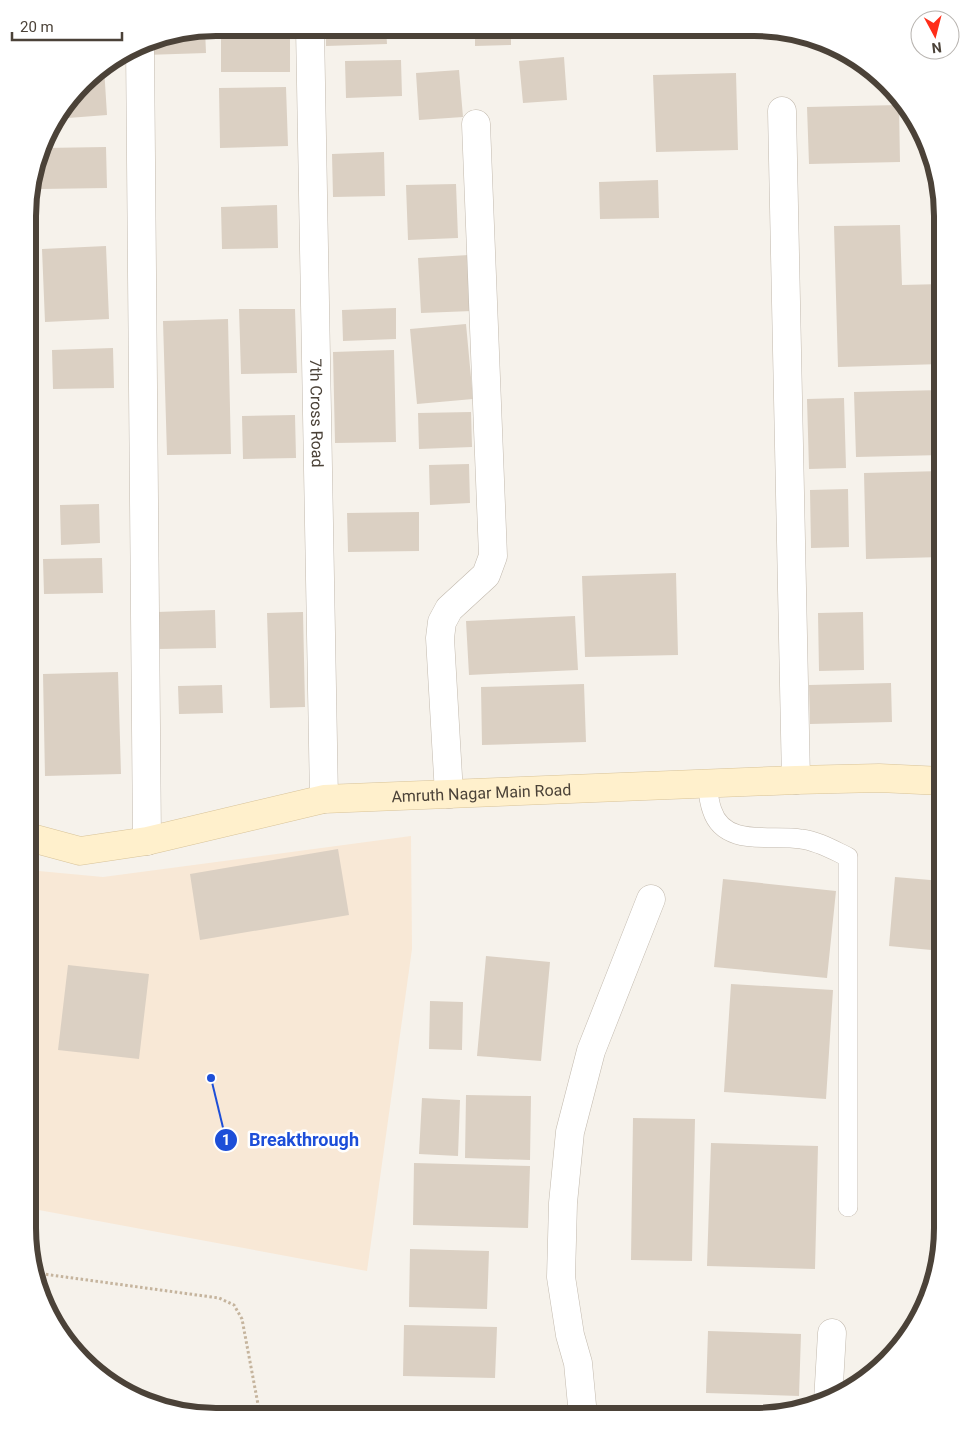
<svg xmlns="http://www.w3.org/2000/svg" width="970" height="1444" font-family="Roboto,sans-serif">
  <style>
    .commercial { fill: #f8e8d6 }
    .building { fill: #dbd0c3 }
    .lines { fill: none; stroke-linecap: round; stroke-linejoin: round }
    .service-casing { stroke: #c2b9ad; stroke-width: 20 }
    .minor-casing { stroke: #c2b9ad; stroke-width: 29 }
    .secondary-casing { stroke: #d8c399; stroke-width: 29 }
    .path { stroke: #c5b49d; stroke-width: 3; stroke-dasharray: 2.5 2.5; stroke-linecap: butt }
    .service { stroke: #fff; stroke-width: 19 }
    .minor { stroke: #fff; stroke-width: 28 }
    .secondary { stroke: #fff0cc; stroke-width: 28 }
    .labels { text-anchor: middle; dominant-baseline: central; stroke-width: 5; stroke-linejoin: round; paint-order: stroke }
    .street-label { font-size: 16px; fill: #4b4238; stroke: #fff }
    .rim { fill: none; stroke: #4b4238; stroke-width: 6 }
    .leader { fill: none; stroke: #1d4ed8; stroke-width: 2 }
    .callout-dot { fill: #1d4ed8; stroke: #fff; stroke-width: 2 }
    .mark-label { font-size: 15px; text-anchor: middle; font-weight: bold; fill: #fff }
    .callout-label { font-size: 18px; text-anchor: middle; font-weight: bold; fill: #1d4ed8; stroke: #fff; stroke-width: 5; stroke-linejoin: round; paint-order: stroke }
  </style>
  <rect width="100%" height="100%" fill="#f6f2eb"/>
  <path class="commercial" d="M 411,836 L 412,949 L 367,1271 L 28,1208 L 28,870 L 103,877 Z"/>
  <path class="building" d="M 221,28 L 290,28 L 290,72 L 221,72 Z
    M 326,28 L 386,28 L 387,44 L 326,46 Z
    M 475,28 L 511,28 L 511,45 L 475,46 Z
    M 205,29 L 206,53 L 145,55 L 145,44 L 155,38 Z
    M 564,57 L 567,100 L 523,103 L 519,61 Z
    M 401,60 L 402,96 L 346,98 L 345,61 Z
    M 104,67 L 107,115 L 55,119 L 92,74 Z
    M 459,70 L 463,117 L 419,120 L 416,73 Z
    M 736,73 L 738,150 L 656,152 L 653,75 Z
    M 286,87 L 288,146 L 220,148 L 219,88 Z
    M 899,105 L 900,162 L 809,164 L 807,107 Z
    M 917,125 L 928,143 L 930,153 L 920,154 Z
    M 106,147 L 107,188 L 41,189 L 40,158 L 44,148 Z
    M 384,152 L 385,196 L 333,197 L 332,154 Z
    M 933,173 L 934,173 L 942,213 L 935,214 Z
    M 658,180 L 659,218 L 600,219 L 599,182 Z
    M 456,184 L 458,238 L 408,240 L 406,185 Z
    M 277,205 L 278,248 L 222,249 L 221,207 Z
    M 900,225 L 902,285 L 942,284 L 942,364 L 838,367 L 834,226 Z
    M 106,246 L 109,319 L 45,322 L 42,249 Z
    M 469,255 L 472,311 L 421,313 L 418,258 Z
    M 396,308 L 396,339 L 343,341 L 342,310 Z
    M 239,309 L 295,309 L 297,373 L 241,374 Z
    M 228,319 L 231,454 L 167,455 L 163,321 Z
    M 466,324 L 473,399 L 417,404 L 410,329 Z
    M 113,348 L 114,388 L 53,389 L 52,350 Z
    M 394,350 L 396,442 L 335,443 L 333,352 Z
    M 942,390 L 942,455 L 856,457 L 854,392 Z
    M 844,398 L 846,468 L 809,469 L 807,399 Z
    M 471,412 L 472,447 L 419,449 L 418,413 Z
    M 295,415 L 296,458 L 243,459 L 242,416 Z
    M 469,464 L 470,503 L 430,505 L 429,465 Z
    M 942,471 L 942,557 L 866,559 L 864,473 Z
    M 848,489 L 849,547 L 811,548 L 810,490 Z
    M 99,504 L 100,543 L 61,545 L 60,505 Z
    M 419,512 L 419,551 L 348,552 L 347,513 Z
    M 102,558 L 103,593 L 44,594 L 43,559 Z
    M 676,573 L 678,655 L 585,657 L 582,576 Z
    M 215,610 L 216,648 L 158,649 L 157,612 Z
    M 303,612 L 305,707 L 270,708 L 267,613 Z
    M 863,612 L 864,670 L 819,671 L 818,613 Z
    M 575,616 L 578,670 L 469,675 L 466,621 Z
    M 118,672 L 121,774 L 45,776 L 43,674 Z
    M 891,683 L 892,722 L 810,724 L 809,685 Z
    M 584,684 L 586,742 L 482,745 L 481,687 Z
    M 222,685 L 223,713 L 179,714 L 178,686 Z
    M 338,849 L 349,915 L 200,940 L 190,874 Z
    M 895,877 L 942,881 L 942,951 L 889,946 Z
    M 723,879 L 836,891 L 827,978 L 714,967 Z
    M 486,956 L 550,962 L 541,1061 L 477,1056 Z
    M 68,965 L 149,974 L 139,1059 L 58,1050 Z
    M 731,984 L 833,990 L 826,1099 L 724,1092 Z
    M 430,1001 L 463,1002 L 462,1050 L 429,1049 Z
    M 466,1095 L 531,1096 L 530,1160 L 465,1158 Z
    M 422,1098 L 460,1100 L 458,1156 L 419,1154 Z
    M 633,1118 L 695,1119 L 692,1261 L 631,1260 Z
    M 711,1143 L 818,1146 L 815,1269 L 707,1266 Z
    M 414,1163 L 530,1166 L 528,1228 L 413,1225 Z
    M 940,1179 L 942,1180 L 942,1219 L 936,1218 Z
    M 410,1249 L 489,1251 L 487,1309 L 409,1307 Z
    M 404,1325 L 497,1327 L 495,1378 L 403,1376 Z
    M 708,1331 L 801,1334 L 799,1396 L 706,1393 Z"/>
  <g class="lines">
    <g class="service-casing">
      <path id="service" d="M 707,783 C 708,792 709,802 712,810 C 724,848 772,834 801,839 C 818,841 833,850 848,857 L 848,1207"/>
    </g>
    <g class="minor-casing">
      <g id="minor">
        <path id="s1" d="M 310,28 L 324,799"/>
        <path d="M 140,46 L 147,841"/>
        <path d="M 782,111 L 796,780"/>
        <path d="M 449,794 L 440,638 L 442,622 L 449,609 L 486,575 L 493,556 L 476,124"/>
        <path d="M 828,1401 L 832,1333"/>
        <path d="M 583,1416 L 578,1363 L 570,1335 L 561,1277 L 563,1203 L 570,1132 L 591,1051 L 651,899"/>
      </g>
    </g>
    <g class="secondary-casing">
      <g id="secondary">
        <path id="s2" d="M 28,837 L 80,851 L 147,841 L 324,799 L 796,780 L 879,778 L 942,781"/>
      </g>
    </g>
    <path class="path" d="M 36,1273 L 219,1298 L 234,1305 L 242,1319 L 260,1415"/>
    <use href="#service" class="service"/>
    <use href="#minor" class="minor"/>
    <use href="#secondary" class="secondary"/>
  </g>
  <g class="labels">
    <g class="street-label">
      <text stroke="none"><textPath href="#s1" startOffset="385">7th Cross Road</textPath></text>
      <text stroke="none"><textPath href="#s2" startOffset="461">Amruth Nagar Main Road</textPath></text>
    </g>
  </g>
  <path d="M0 0H970V1444H0ZM216 36H754A180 180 0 0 1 934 216V1228A180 180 0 0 1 754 1408H216A180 180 0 0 1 36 1228V216A180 180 0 0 1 216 36Z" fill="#fff" fill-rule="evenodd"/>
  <path class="rim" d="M216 36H754A180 180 0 0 1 934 216V1228A180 180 0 0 1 754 1408H216A180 180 0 0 1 36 1228V216A180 180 0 0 1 216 36Z"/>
  <path class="leader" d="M211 1078L226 1140"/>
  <g class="callout-dot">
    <circle cx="211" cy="1078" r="5"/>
    <circle cx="226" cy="1140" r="12"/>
  </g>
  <g class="mark-label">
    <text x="226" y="1145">1</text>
  </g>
  <g class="callout-label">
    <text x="304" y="1146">Breakthrough</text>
  </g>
  <g transform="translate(935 35) rotate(173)"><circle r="24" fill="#ffffff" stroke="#b7b3af"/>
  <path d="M0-4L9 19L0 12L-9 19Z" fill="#ff2d19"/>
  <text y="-8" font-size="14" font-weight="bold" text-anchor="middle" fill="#4b4238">N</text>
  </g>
  <path d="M12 32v8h110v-8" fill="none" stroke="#4b4238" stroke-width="2.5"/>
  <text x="20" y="32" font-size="15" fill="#4b4238" stroke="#ffffff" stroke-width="4" paint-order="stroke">20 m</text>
</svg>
